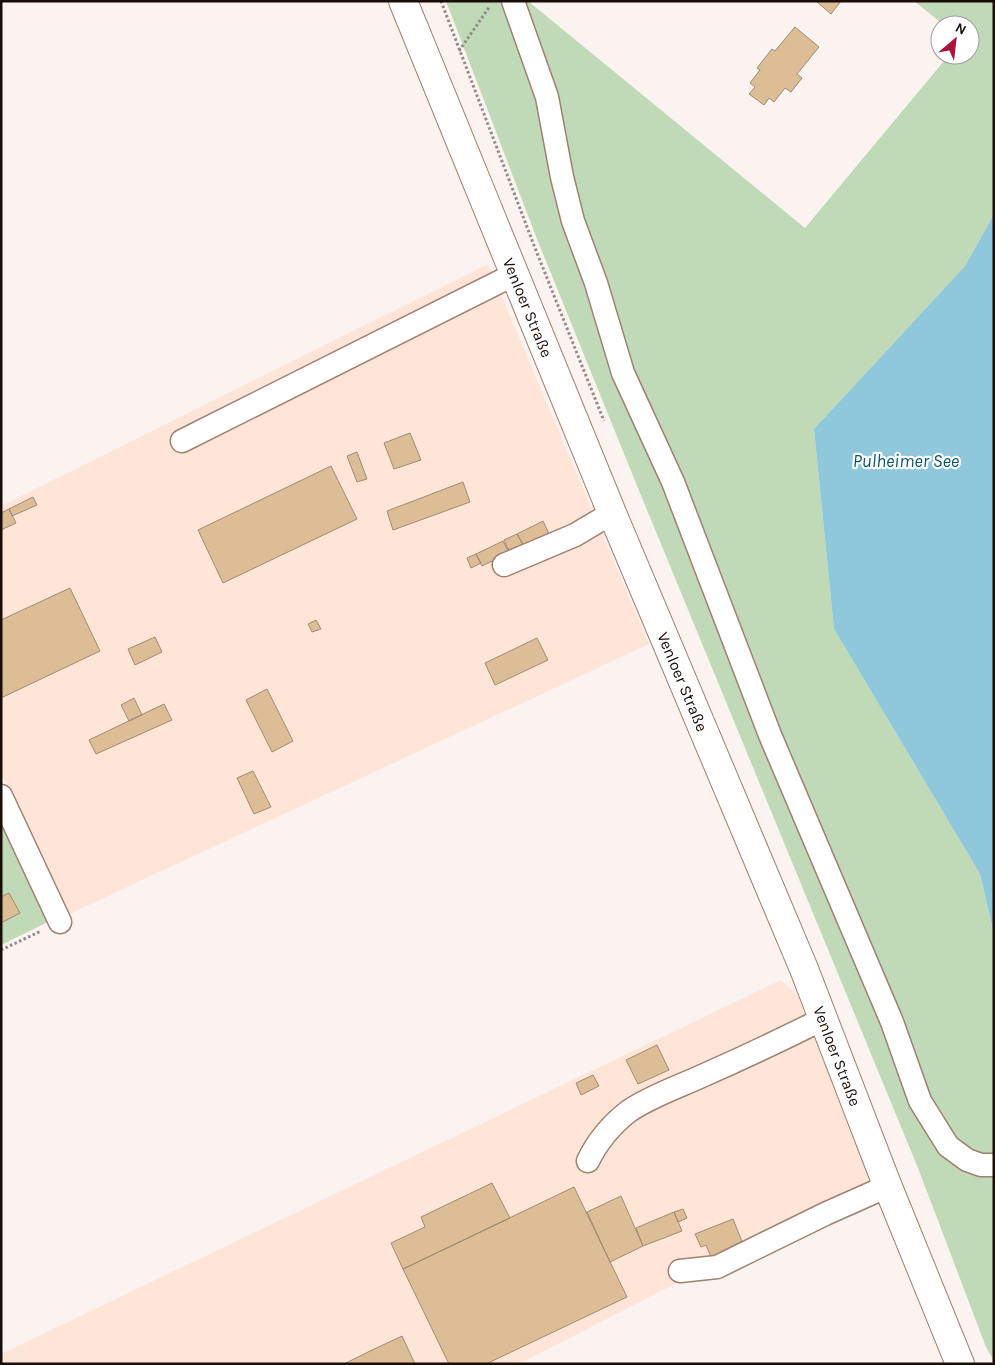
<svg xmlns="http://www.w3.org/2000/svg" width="995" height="1365" font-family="Karla,sans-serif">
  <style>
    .built { fill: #ffe5d8 }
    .green { fill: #c0d9b6 }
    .water { fill: #8fc7db }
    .building { fill: #ddbd96; stroke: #a08a70 }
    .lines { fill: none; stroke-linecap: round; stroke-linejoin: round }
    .minor-casing { stroke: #a08070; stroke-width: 25 }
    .major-casing { stroke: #a08070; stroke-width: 30 }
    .path { stroke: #948b87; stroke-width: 3; stroke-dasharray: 2.5 2.5; stroke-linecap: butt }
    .minor { stroke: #fff; stroke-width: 22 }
    .major { stroke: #fff; stroke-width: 28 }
    .labels { text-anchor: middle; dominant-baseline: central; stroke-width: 4.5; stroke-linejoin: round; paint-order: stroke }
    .street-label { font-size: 16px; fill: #180d07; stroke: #fff }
    .water-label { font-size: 18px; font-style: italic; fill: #055569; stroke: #fff }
  </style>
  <rect width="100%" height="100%" fill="#faf3f0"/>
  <path class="built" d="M 488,264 L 649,644 L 65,916 L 1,773 L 1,506 Z
    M 781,980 L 797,995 L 873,1182 L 519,1364 L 1,1364 L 1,1354 Z"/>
  <path class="green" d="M 446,1 L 528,1 L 805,228 L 949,55 L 970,55 L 970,25 L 944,25 L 914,1 L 994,1 L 994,214 L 965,266 L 814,429 L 834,629 L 980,874 L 994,934 L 994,1361 L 986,1347 L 918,1168 L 640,493 L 537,239 Z
    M 1,816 L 52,920 L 1,945 Z"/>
  <path class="water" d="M 994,214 L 994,934 L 980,874 L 834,629 L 814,429 L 965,266 Z"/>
  <path class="building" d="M 816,1 L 841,1 L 831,14 Z
    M 795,27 L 819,47 L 797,74 L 802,78 L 791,92 L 785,88 L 774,102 L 769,98 L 764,105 L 749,94 L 755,87 L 750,83 L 760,70 L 757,68 L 772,49 L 775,51 Z
    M 410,433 L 421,460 L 394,469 L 384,443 Z
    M 357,452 L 367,479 L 357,482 L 347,456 Z
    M 331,466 L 357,519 L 223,583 L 198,530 Z
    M 463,482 L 470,502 L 393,530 L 387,511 Z
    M 33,497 L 37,505 L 12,516 L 9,509 Z
    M 9,509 L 16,523 L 1,530 L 1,513 Z
    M 543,521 L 550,536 L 525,548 L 517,534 Z
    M 517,534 L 524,546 L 517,550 L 515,547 L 509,551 L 504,540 Z
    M 503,541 L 509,553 L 482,566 L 476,554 Z
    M 476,554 L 481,563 L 471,568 L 467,558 Z
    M 70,588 L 100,651 L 1,698 L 1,620 Z
    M 316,620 L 321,629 L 312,632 L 308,624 Z
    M 155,637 L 162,652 L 135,665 L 128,649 Z
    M 537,638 L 548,660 L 495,685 L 485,663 Z
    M 267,689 L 293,741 L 272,752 L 246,700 Z
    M 134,698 L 142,715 L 129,721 L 121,705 Z
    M 164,704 L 172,720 L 96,754 L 89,740 Z
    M 253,771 L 271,807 L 254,814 L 237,778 Z
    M 9,893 L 20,913 L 1,923 L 1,897 Z
    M 657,1045 L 669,1070 L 638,1084 L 626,1060 Z
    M 593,1075 L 599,1086 L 581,1095 L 576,1083 Z
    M 492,1183 L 510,1218 L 403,1269 L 391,1243 L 425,1227 L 421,1217 Z
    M 574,1187 L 627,1297 L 486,1364 L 449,1364 L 403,1269 Z
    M 621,1196 L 643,1246 L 610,1262 L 587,1212 Z
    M 683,1209 L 687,1218 L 678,1222 L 674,1212 Z
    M 674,1212 L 682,1231 L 643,1246 L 636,1228 Z
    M 733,1219 L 743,1244 L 711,1257 L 706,1245 L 701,1247 L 695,1234 Z
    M 402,1336 L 415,1364 L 344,1364 L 370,1351 Z"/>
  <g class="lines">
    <g class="minor-casing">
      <path id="minor" d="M 513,1 L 547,97 L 562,177 L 573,221 L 596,283 L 623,373 L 673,482 L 770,735 L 892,1022 L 920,1101 L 948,1146 L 967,1160 L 981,1165 L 994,1165
        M 182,441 L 515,274
        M 504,565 L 575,535 L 612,513
        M 1,796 L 60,922
        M 588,1161 C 598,1140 611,1125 629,1111 C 651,1096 678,1087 702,1076 C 743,1058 783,1039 823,1019
        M 680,1271 L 717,1267 L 825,1214 L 888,1186"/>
    </g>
    <g class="major-casing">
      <g id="major">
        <path id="s1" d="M 403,1 L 612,513 L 804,969 L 886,1182 L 960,1364"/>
      </g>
    </g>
    <path class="path" d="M 441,1 L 535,248 L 604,421
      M 459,51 L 490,6
      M 1,950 L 41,931"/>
    <use href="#minor" class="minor"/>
    <use href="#major" class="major"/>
  </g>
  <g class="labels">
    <g class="street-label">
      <text stroke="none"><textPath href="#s1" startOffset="331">Venloer Straße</textPath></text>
      <text stroke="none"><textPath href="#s1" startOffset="736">Venloer Straße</textPath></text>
      <text stroke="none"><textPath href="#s1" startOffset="1141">Venloer Straße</textPath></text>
    </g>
    <g class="water-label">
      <text x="906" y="461">Pulheimer See</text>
    </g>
  </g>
  <rect width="995" height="1365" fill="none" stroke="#180d07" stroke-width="5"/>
  <g transform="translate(955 40) rotate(28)"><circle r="24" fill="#ffffff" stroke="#a39e9c"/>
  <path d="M0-4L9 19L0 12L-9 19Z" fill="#aa143b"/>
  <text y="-8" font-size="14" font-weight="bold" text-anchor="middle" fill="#180d07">N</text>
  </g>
</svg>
